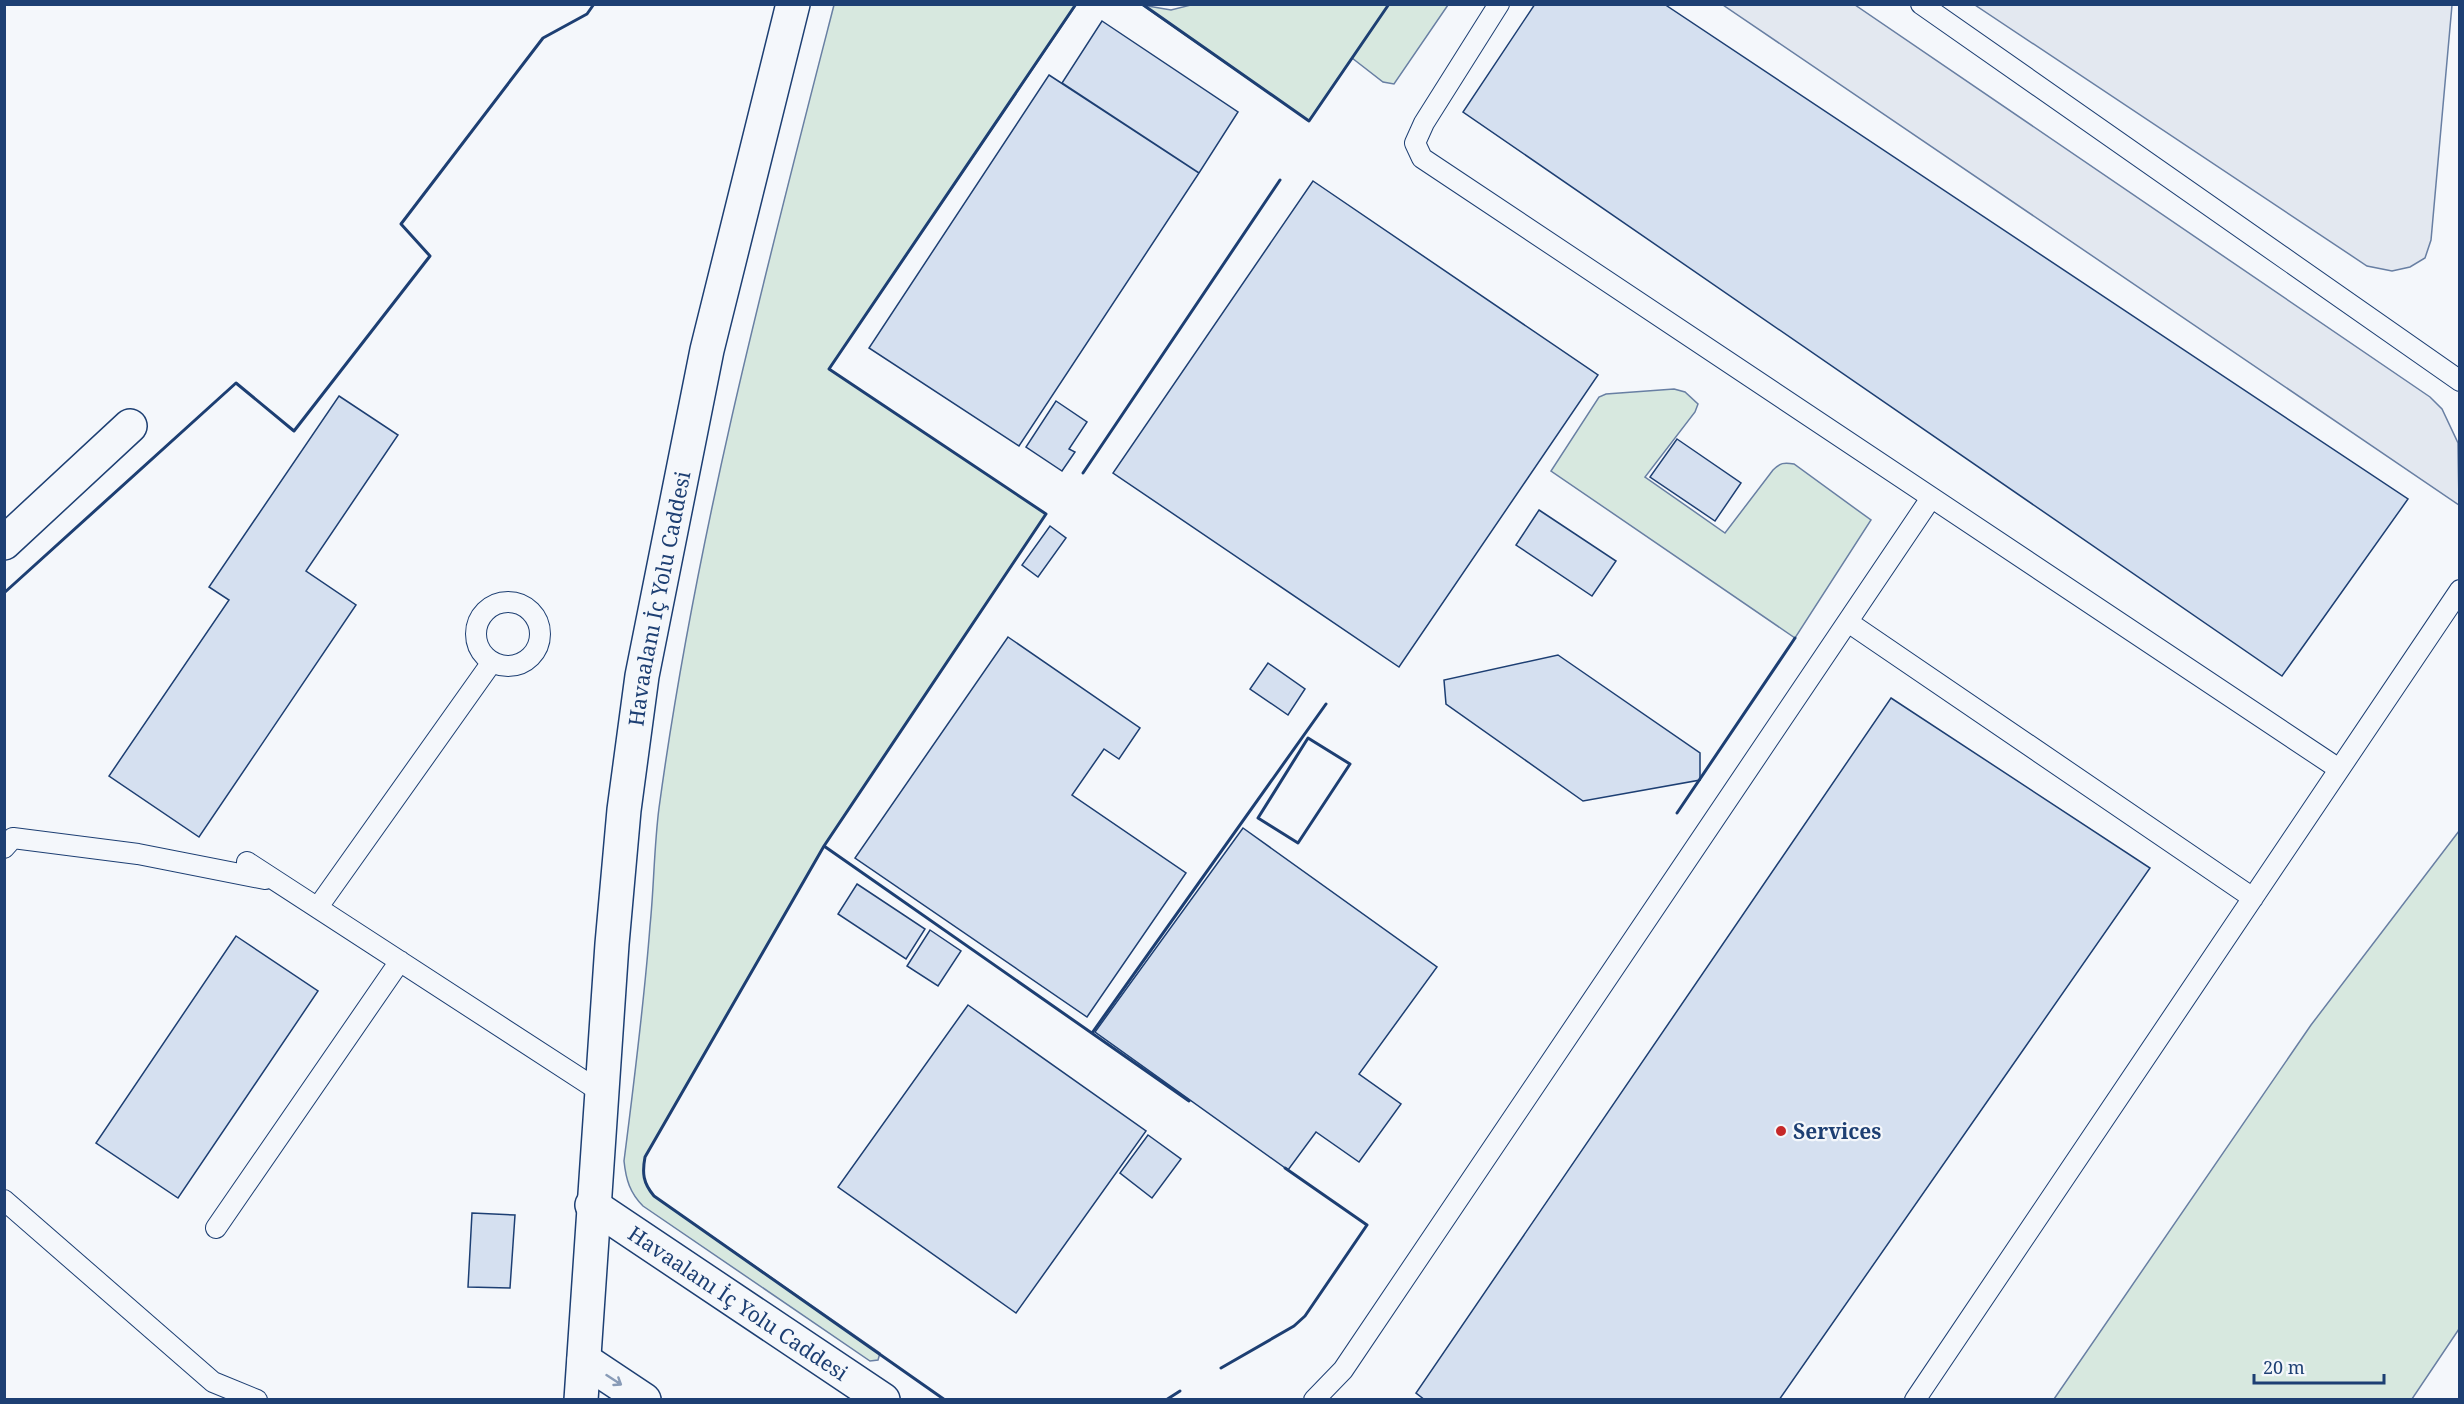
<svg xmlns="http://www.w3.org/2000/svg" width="2464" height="1404" font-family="'Noto Serif',serif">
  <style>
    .green { fill: #d7e8df; stroke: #687fa3; stroke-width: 1.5 }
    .parking { fill: #e3e8f0; stroke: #687fa3; stroke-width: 1.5 }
    .building { fill: #d5e0f0; stroke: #1d3f73; stroke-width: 1.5 }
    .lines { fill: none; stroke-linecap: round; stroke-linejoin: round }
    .lane-casing { stroke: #1d3f73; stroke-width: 22 }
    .street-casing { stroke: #1d3f73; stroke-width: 36 }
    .lane { stroke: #f4f7fb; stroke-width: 20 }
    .street { stroke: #f4f7fb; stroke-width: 33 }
    .wall { stroke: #1d3f73; stroke-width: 3 }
    .oneway { stroke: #889bb7 }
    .poi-dot { fill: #c62828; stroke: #f4f7fb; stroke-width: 2 }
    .labels { text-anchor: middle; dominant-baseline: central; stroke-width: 4.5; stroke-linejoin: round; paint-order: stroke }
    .street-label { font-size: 21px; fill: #1d3f73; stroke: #f4f7fb }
    .poi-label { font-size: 21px; font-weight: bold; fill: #1d3f73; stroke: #f4f7fb; text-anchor: start }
  </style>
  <rect width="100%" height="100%" fill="#f4f7fb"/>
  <path class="green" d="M 834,5 L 1076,5 L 829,369 L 1046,514 L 824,846 L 645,1157 C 642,1173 643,1183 654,1196 L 880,1353 L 878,1360 L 870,1361 L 643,1206 C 630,1193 626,1180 624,1161 C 634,1083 644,1004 650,926 C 654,887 654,847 659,808 C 696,536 766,269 834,5 Z
    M 1191,5 L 1191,4 L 1448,5 L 1394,84 L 1383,82 L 1352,58 L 1309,121 L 1142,5 L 1171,10 Z
    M 1674,389 L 1685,392 L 1698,404 L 1695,412 L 1645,477 L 1725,533 L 1773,470 C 1780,463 1784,462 1794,464 L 1871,520 L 1795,638 L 1551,471 L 1599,397 L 1606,394 Z
    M 2459,831 L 2459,1329 L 2412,1399 L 2054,1399 L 2311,1025 Z"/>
  <path class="parking" d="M 1723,5 L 1855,5 L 2430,397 L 2442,409 L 2458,443 L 2459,505 Z
    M 1975,5 L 2452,5 L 2431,240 L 2425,258 L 2410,267 L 2392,271 L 2367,266 Z"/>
  <path class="building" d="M 1535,4 L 1664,4 L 2408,499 L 2282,676 L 1463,112 Z
    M 1102,21 L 1238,112 L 1199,173 L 1062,83 Z
    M 1049,75 L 1199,173 L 1019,446 L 869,348 Z
    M 1313,181 L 1598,375 L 1399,667 L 1113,473 Z
    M 339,396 L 398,435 L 306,571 L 356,605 L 199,837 L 109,776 L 229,600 L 209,587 Z
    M 1056,401 L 1087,422 L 1069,449 L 1075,452 L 1062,471 L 1026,447 Z
    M 1677,439 L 1741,483 L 1715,521 L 1650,477 Z
    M 1539,510 L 1616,561 L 1592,596 L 1516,545 Z
    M 1050,526 L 1066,538 L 1038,577 L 1022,565 Z
    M 1008,637 L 1140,728 L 1119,759 L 1104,749 L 1072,795 L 1186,873 L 1087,1017 L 855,858 Z
    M 1558,655 L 1700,753 L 1700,780 L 1583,801 L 1446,704 L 1444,680 Z
    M 1268,663 L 1305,689 L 1288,715 L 1250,689 Z
    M 1891,698 L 2150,868 L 1779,1400 L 1425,1400 L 1416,1393 Z
    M 1243,828 L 1437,967 L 1359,1074 L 1401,1104 L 1359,1162 L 1316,1132 L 1288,1170 L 1095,1032 Z
    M 857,884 L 925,929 L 906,959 L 838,914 Z
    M 930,930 L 961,951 L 938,986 L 907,966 Z
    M 236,936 L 318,991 L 178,1198 L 96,1143 Z
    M 968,1005 L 1146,1131 L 1016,1313 L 838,1187 Z
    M 1148,1135 L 1181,1159 L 1152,1198 L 1120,1173 Z
    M 472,1213 L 515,1215 L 510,1288 L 468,1287 Z"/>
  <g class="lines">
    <g class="lane-casing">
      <path id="lane" d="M 1499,4 L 1424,123 L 1415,143 L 1422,158 L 2339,769
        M 1921,4 L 2460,381
        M476 634a32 32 0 1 1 64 0a32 32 0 1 1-64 0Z
        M 1848,622 L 2253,898
        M 4,848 L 13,838 L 138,854 L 265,879
        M 247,862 L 601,1092
        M 318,907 L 492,662
        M 4,1200 L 213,1382 L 257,1400
        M 216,1228 L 400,961
        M 1314,1400 L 1343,1370 L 1931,498
        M 1915,1400 L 2460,590"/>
    </g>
    <g class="street-casing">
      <g id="street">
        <path d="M 4,543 L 130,426"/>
        <path id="s1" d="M 592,1205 L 883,1400"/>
        <path d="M 584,1360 L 644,1400"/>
        <path id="s2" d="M 581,1400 L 612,944 L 624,810 L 642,676 L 707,350 L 793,4"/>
      </g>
    </g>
    <use href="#lane" class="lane"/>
    <use href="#street" class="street"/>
    <path class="wall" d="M 1142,4 L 1309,121 L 1389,4
      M 1083,473 L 1280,180
      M 4,593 L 236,383 L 294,431 L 430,256 L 401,224 L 543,38 L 587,14 L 594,4
      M 1308,738 L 1350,764 L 1298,843 L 1258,818 Z
      M 1677,813 L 1795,638
      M 824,846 L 1189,1101
      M 1092,1033 L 1326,704
      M 1221,1368 L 1294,1326 L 1305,1316 L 1367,1225 L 1285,1168
      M 945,1400 L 654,1196 C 643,1183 642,1173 645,1157 L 824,846 L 1046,514 L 829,369 L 1076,4
      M 1166,1400 L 1180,1391"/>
  </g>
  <defs><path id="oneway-shaft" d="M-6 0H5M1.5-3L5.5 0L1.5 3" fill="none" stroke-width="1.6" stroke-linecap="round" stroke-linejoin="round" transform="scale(1.5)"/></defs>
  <use class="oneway" href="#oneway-shaft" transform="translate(614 1380) rotate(33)"/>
  <circle class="poi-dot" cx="1781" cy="1131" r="6"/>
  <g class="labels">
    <g class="street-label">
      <text stroke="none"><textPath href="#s2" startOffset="806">Havaalanı İç Yolu Caddesi</textPath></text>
      <text stroke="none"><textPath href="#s1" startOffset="176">Havaalanı İç Yolu Caddesi</textPath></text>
    </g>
    <g class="poi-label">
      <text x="1793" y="1131">Services</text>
    </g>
  </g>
  <rect width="2464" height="1404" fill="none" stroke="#1d3f73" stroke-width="12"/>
  <path d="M2254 1374v9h130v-9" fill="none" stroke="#1d3f73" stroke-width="3"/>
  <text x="2263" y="1374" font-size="18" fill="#1d3f73" stroke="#f4f7fb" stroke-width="4.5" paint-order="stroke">20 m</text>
</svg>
